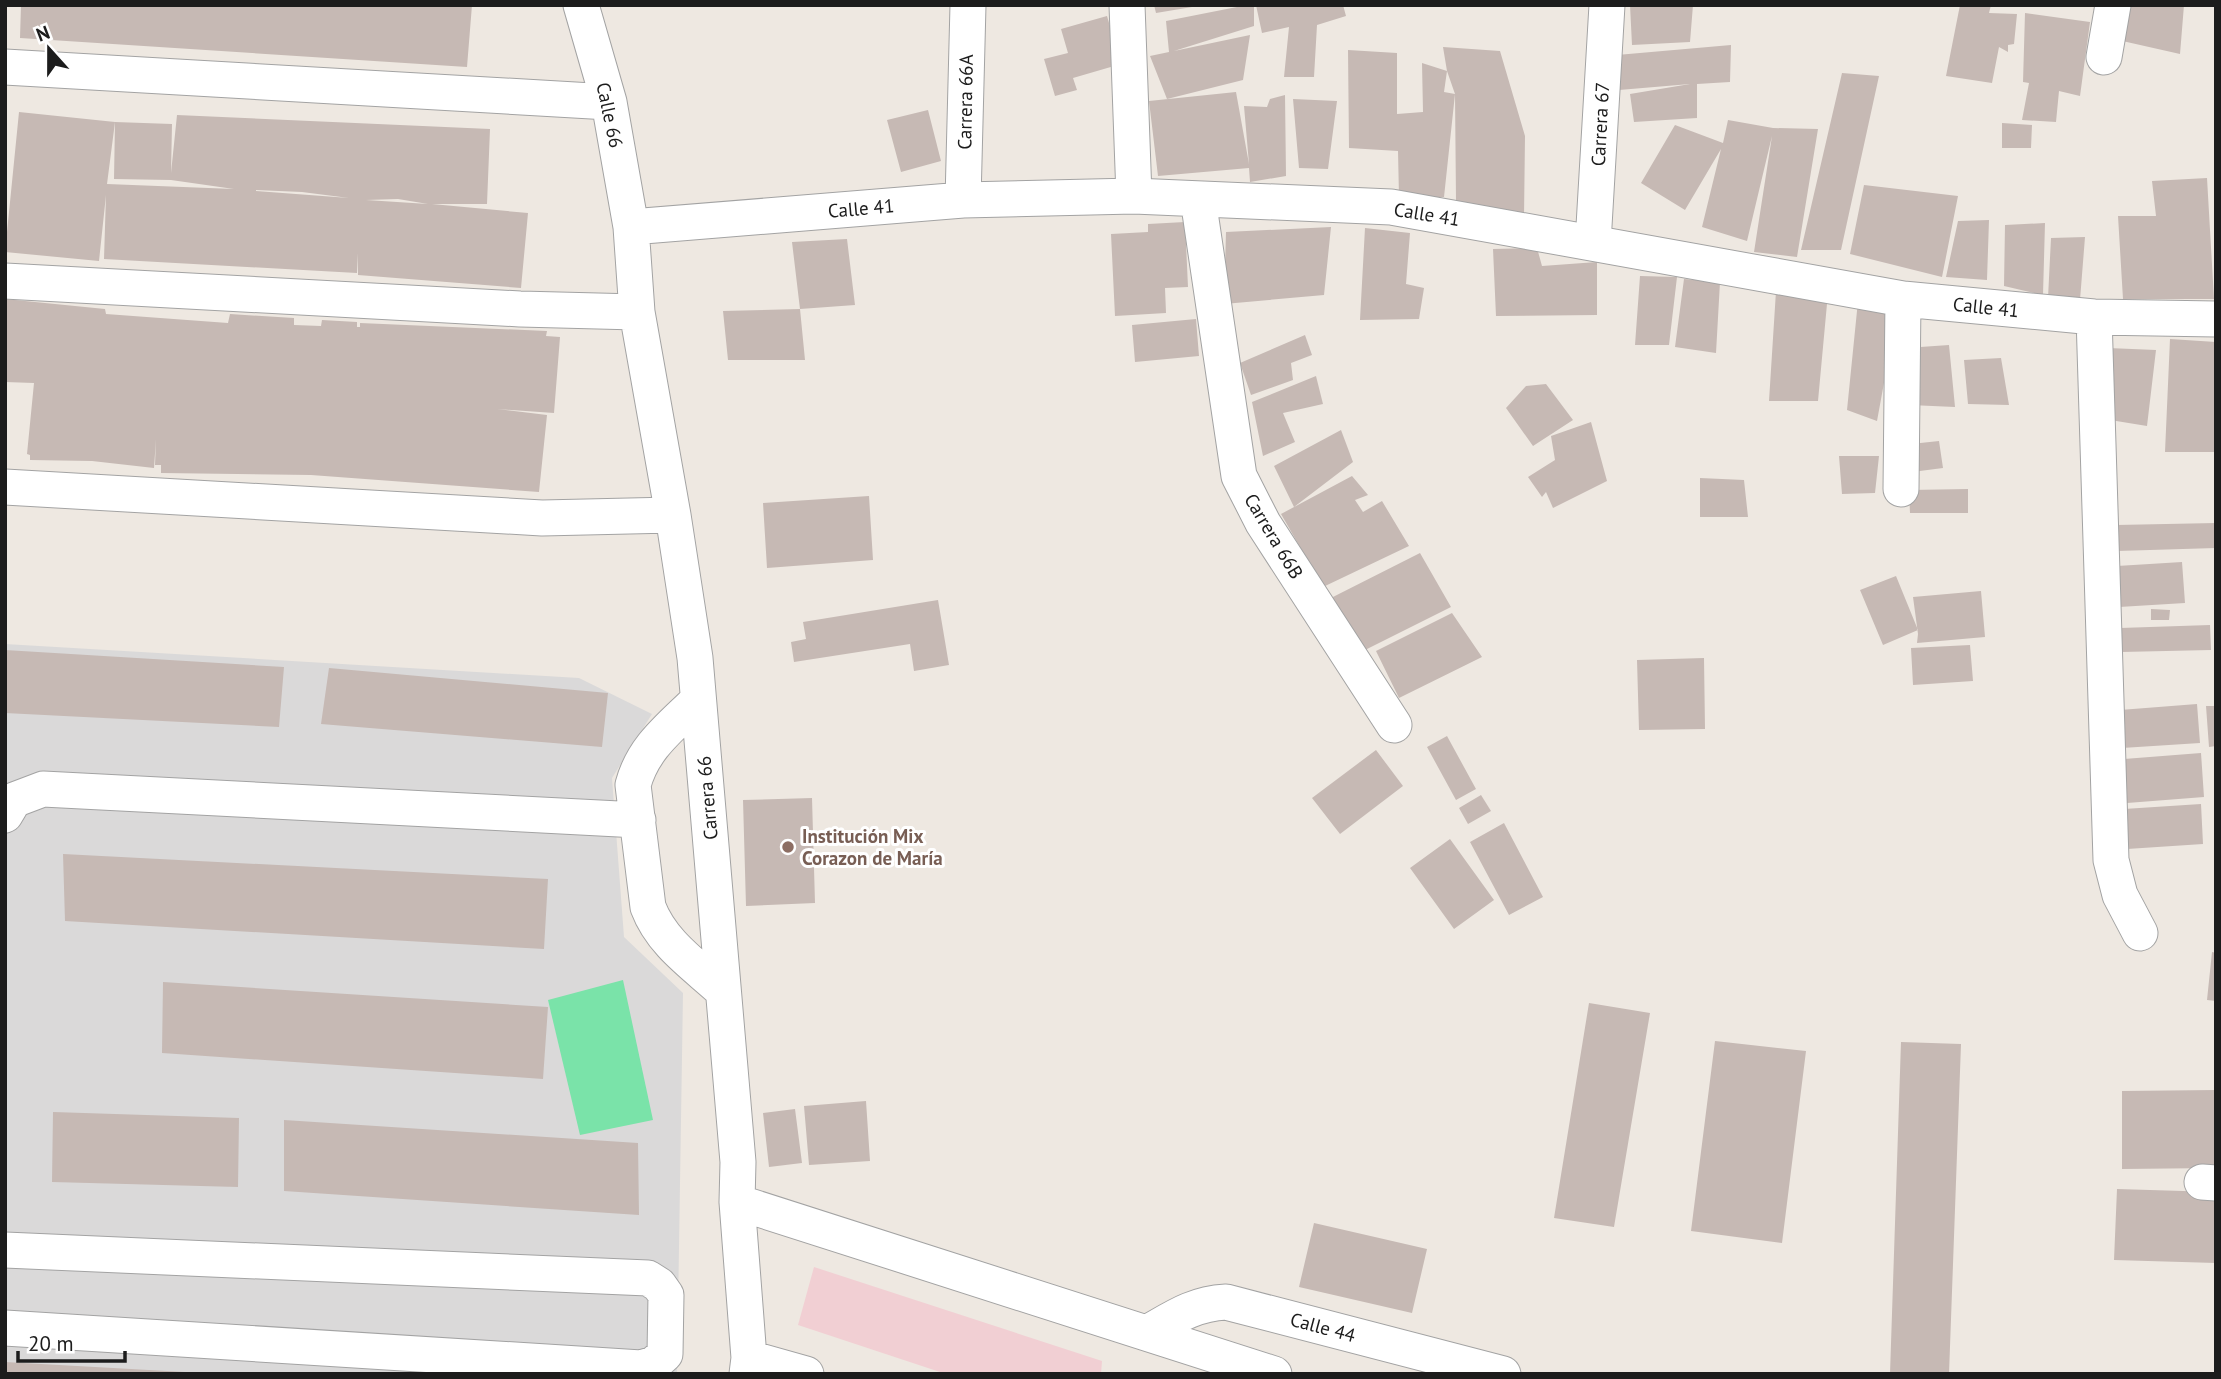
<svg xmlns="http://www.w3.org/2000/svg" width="2221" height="1379" font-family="'PT Sans',sans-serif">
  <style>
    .residential { fill: #dad9d9 }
    .commercial { fill: #f1cfd3 }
    .pitch { fill: #7ae3a9 }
    .building { fill: #c6b9b4; fill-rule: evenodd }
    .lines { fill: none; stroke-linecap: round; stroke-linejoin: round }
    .minor-casing { stroke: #a3a3a3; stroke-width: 37 }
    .minor { stroke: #fff; stroke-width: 35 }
    .education-dot { fill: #8d6e63; stroke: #fff; stroke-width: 2.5 }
    .labels { text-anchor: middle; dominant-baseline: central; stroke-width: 6; stroke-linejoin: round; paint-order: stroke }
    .street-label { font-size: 19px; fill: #1c1c1c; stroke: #fff }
    .education-label { font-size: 19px; font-weight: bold; fill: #785e54; stroke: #fff; text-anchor: start }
  </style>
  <rect width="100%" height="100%" fill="#eee8e1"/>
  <path class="residential" d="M 5,644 L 579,678 L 652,714 L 612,778 L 624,937 L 683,993 L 677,1374 L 5,1374 Z"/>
  <path class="commercial" d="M 814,1267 L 1102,1361 L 1101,1374 L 946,1374 L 798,1325 Z"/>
  <path class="pitch" d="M 623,980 L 653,1120 L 580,1135 L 548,1000 Z"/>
  <path class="building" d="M 21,5 L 472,5 L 467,67 L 20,38 Z
    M 1154,5 L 1192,5 L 1192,7 L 1156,13 Z
    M 1247,5 L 1254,5 L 1254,26 L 1174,51 L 1250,35 L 1243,80 L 1167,99 L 1150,56 L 1169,52 L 1166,21 Z
    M 1256,5 L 1343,5 L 1346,16 L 1317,25 L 1314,77 L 1284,77 L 1289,27 L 1262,33 Z
    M 1630,5 L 1693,5 L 1690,42 L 1632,45 Z
    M 1960,5 L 1991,5 L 1989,13 L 2017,14 L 2014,44 L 2008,45 L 2008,52 L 1999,47 L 1992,83 L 1946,76 Z
    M 2125,5 L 2184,5 L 2180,54 L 2118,40 Z
    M 2025,13 L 2090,22 L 2080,96 L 2059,91 L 2056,122 L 2022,120 L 2029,83 L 2023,82 Z
    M 1107,16 L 1121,64 L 1073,78 L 1077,90 L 1055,96 L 1044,59 L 1068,53 L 1061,29 Z
    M 1731,45 L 1730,82 L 1697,84 L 1697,118 L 1634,122 L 1630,94 L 1690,84 L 1619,90 L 1617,55 Z
    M 1443,47 L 1500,51 L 1525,136 L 1524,217 L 1456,201 L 1455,94 L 1447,71 Z
    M 1348,50 L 1397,53 L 1397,114 L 1423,112 L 1422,63 L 1447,71 L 1444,92 L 1455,94 L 1444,197 L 1399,197 L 1398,151 L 1349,148 Z
    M 1842,73 L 1879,76 L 1841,250 L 1801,250 Z
    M 1236,92 L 1249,164 L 1244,106 L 1267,107 L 1270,99 L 1285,95 L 1286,176 L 1250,182 L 1249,168 L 1158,176 L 1149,101 Z
    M 1293,99 L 1337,101 L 1328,169 L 1299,168 Z
    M 928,110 L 941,161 L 901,172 L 887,120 Z
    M 19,112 L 115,122 L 107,184 L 234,189 L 171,180 L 114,179 L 115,122 L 172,124 L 171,173 L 177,115 L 490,129 L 487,204 L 432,204 L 528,213 L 521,288 L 358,275 L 358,253 L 357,273 L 104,259 L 106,195 L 99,261 L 5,252 ZM 256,190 L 302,192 L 349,198 L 256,191 ZM 398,199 L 428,204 L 366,200 Z
    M 1728,120 L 1773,128 L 1818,129 L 1797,257 L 1754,252 L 1772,136 L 1747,241 L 1702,227 L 1721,149 L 1685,210 L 1641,183 L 1675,125 L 1723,143 Z
    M 2002,123 L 2032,125 L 2031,148 L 2002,148 Z
    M 2207,178 L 2214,299 L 2123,299 L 2118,216 L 2156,216 L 2152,181 Z
    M 1864,185 L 1958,196 L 1942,277 L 1850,254 Z
    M 1989,220 L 1987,280 L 1946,277 L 1958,221 Z
    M 1185,222 L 1188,287 L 1165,288 L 1166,313 L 1115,316 L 1111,234 L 1148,232 L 1148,224 Z
    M 2045,223 L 2043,295 L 2004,286 L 2005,225 Z
    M 1331,227 L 1324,295 L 1224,304 L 1226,232 Z
    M 1365,228 L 1410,233 L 1406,284 L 1424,288 L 1419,319 L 1360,320 Z
    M 2085,237 L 2080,300 L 2048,298 L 2051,238 Z
    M 847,239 L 855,305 L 800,309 L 805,360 L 728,360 L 723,311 L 800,309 L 792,242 Z
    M 1537,248 L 1542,266 L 1597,262 L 1597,315 L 1496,316 L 1493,249 Z
    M 1640,276 L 1677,277 L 1669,345 L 1635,345 Z
    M 1684,279 L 1720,282 L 1716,353 L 1675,347 Z
    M 1776,291 L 1828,293 L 1818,401 L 1769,401 Z
    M 5,299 L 105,309 L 106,314 L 228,323 L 230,314 L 294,318 L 294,325 L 321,326 L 322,320 L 357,322 L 357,327 L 360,327 L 360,323 L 547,331 L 546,336 L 560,337 L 554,413 L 497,409 L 547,415 L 539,492 L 311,475 L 161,473 L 161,465 L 155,465 L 156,439 L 154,468 L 92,461 L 30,460 L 30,455 L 27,454 L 34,383 L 5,382 Z
    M 1858,301 L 1897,312 L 1877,421 L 1847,410 Z
    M 1196,319 L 1199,356 L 1135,362 L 1132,325 Z
    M 1305,335 L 1312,355 L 1291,363 L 1293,380 L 1251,395 L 1240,363 Z
    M 2170,339 L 2216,342 L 2216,452 L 2165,452 Z
    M 1949,345 L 1955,407 L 1910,405 L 1906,348 Z
    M 2108,348 L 2156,350 L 2147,426 L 2104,419 Z
    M 2001,358 L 2009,405 L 1968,404 L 1964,360 Z
    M 1316,376 L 1323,404 L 1283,413 L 1295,442 L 1263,456 L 1252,402 Z
    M 1546,384 L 1573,420 L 1533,446 L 1506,408 L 1526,386 Z
    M 1591,422 L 1607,481 L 1553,508 L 1546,492 L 1542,497 L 1528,477 L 1555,460 L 1551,436 Z
    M 1341,430 L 1353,462 L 1294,507 L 1274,466 Z
    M 1939,441 L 1943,468 L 1912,472 L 1911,444 Z
    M 1839,456 L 1879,456 L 1875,493 L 1842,494 Z
    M 1352,476 L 1368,495 L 1355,500 L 1363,512 L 1382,501 L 1409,546 L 1323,587 L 1281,514 Z
    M 1700,478 L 1744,480 L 1748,517 L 1700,517 Z
    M 1968,489 L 1968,513 L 1910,513 L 1909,490 Z
    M 869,496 L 873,560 L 767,568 L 763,503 Z
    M 2216,523 L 2216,548 L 2117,551 L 2116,525 Z
    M 1420,553 L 1451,607 L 1357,654 L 1325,601 Z
    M 2182,562 L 2185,603 L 2119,607 L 2117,566 Z
    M 1896,576 L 1918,630 L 1883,645 L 1860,590 Z
    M 1981,591 L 1985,637 L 1917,643 L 1918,634 L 1913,597 Z
    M 938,600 L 949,665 L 914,671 L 910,644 L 794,662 L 791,642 L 806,639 L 803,622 Z
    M 2151,609 L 2170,610 L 2169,620 L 2151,620 Z
    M 1452,613 L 1482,657 L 1399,698 L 1376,651 Z
    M 2210,625 L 2211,650 L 2121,652 L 2120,628 Z
    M 1970,645 L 1973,681 L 1913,685 L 1911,648 Z
    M 5,650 L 284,667 L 279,727 L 5,713 Z
    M 1704,658 L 1705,729 L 1639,730 L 1637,660 Z
    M 329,668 L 608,693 L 602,747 L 321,724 Z
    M 2197,704 L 2200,743 L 2122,748 L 2120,710 Z
    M 2206,706 L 2216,706 L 2216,746 L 2209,747 Z
    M 1447,736 L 1476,789 L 1456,800 L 1427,747 Z
    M 1376,750 L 1403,786 L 1340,834 L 1312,798 Z
    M 2201,753 L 2204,797 L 2127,803 L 2124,759 Z
    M 1481,795 L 1491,811 L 1468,824 L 1459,808 Z
    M 812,798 L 815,903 L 746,906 L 743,800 Z
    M 2201,804 L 2203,844 L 2127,849 L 2124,809 Z
    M 1504,823 L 1543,897 L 1509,915 L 1470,842 Z
    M 1450,839 L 1494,900 L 1454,929 L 1410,868 Z
    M 63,854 L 548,879 L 544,949 L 65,921 Z
    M 2212,952 L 2216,953 L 2216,1001 L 2207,1000 Z
    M 163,982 L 548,1007 L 543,1079 L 162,1053 Z
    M 1589,1003 L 1650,1013 L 1614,1227 L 1554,1218 Z
    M 1715,1041 L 1806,1051 L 1782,1243 L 1691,1231 Z
    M 1901,1042 L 1961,1044 L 1949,1374 L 1890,1374 Z
    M 2216,1090 L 2216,1168 L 2122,1169 L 2122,1091 Z
    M 866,1101 L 870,1161 L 809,1165 L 804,1106 Z
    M 795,1109 L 802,1163 L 769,1167 L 763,1113 Z
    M 53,1112 L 239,1118 L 238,1187 L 52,1182 Z
    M 284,1120 L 638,1143 L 639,1215 L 284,1191 Z
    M 2117,1189 L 2216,1192 L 2216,1263 L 2114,1260 Z
    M 1314,1223 L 1427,1249 L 1412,1313 L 1299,1287 Z
    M 5,1362 L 185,1372 L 185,1374 L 5,1374 Z"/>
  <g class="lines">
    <g class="minor-casing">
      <path id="minor" d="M 581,5 L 609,102 L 631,227 L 637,312 L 673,515 L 695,658 L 738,1162 L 737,1202 L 749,1358 L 747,1374
        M 1127,5 L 1134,196
        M 2104,57 L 2113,5
        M 5,67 L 609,102
        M 1198,199 L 1239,476 L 1263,523 L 1394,725
        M 963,200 L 968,5
        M 631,227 L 963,200 L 1134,196 L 1391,207 L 1903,299 L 2094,317 L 2216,319
        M 1593,243 L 1607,5
        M 5,281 L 520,309 L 637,312
        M 2094,317 L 2111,860 L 2120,895 L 2140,933
        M 5,487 L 542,518 L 673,515
        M 1901,489 L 1903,299
        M 698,700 C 671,727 643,747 633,785 L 648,907 C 662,944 695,965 723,991
        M 5,815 L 14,800 L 43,789 L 638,820
        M 2202,1182 L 2216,1183
        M 737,1202 L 1274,1374
        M 5,1250 L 648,1278 L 659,1285 L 666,1295 L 665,1354 L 654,1364 L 641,1368 L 5,1328
        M 1147,1333 C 1175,1317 1193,1304 1226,1302 L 1503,1374
        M 749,1358 L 806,1374"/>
    </g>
    <use href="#minor" class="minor"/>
  </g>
  <circle class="education-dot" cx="788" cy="847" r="7"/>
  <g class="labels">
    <g class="street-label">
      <text transform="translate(965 102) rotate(-89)">Carrera 66A</text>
      <text transform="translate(610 115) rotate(78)">Calle 66</text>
      <text transform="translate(1600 124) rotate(-87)">Carrera 67</text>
      <text transform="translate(861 208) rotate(-5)">Calle 41</text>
      <text transform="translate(1427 214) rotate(9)">Calle 41</text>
      <text transform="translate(1986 307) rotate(6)">Calle 41</text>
      <text transform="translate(1274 536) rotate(59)">Carrera 66B</text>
      <text transform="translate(707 798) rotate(-95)">Carrera 66</text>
      <text transform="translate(1323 1327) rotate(15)">Calle 44</text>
    </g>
    <g class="education-label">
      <text x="802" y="836">Institución Mix<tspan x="802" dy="22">Corazon de María</tspan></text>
    </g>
  </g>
  <rect width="2221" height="1379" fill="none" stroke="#1c1c1c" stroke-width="14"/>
  <g transform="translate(49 49) rotate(339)" stroke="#ffffff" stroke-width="5" paint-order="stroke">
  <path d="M0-5L12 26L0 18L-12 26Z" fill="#1c1c1c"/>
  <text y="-10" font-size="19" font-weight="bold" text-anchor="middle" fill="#1c1c1c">N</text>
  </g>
  <path d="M18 1351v10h107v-10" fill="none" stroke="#1c1c1c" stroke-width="3.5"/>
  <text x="28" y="1351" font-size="21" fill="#1c1c1c" stroke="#ffffff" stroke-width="5" paint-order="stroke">20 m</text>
</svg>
